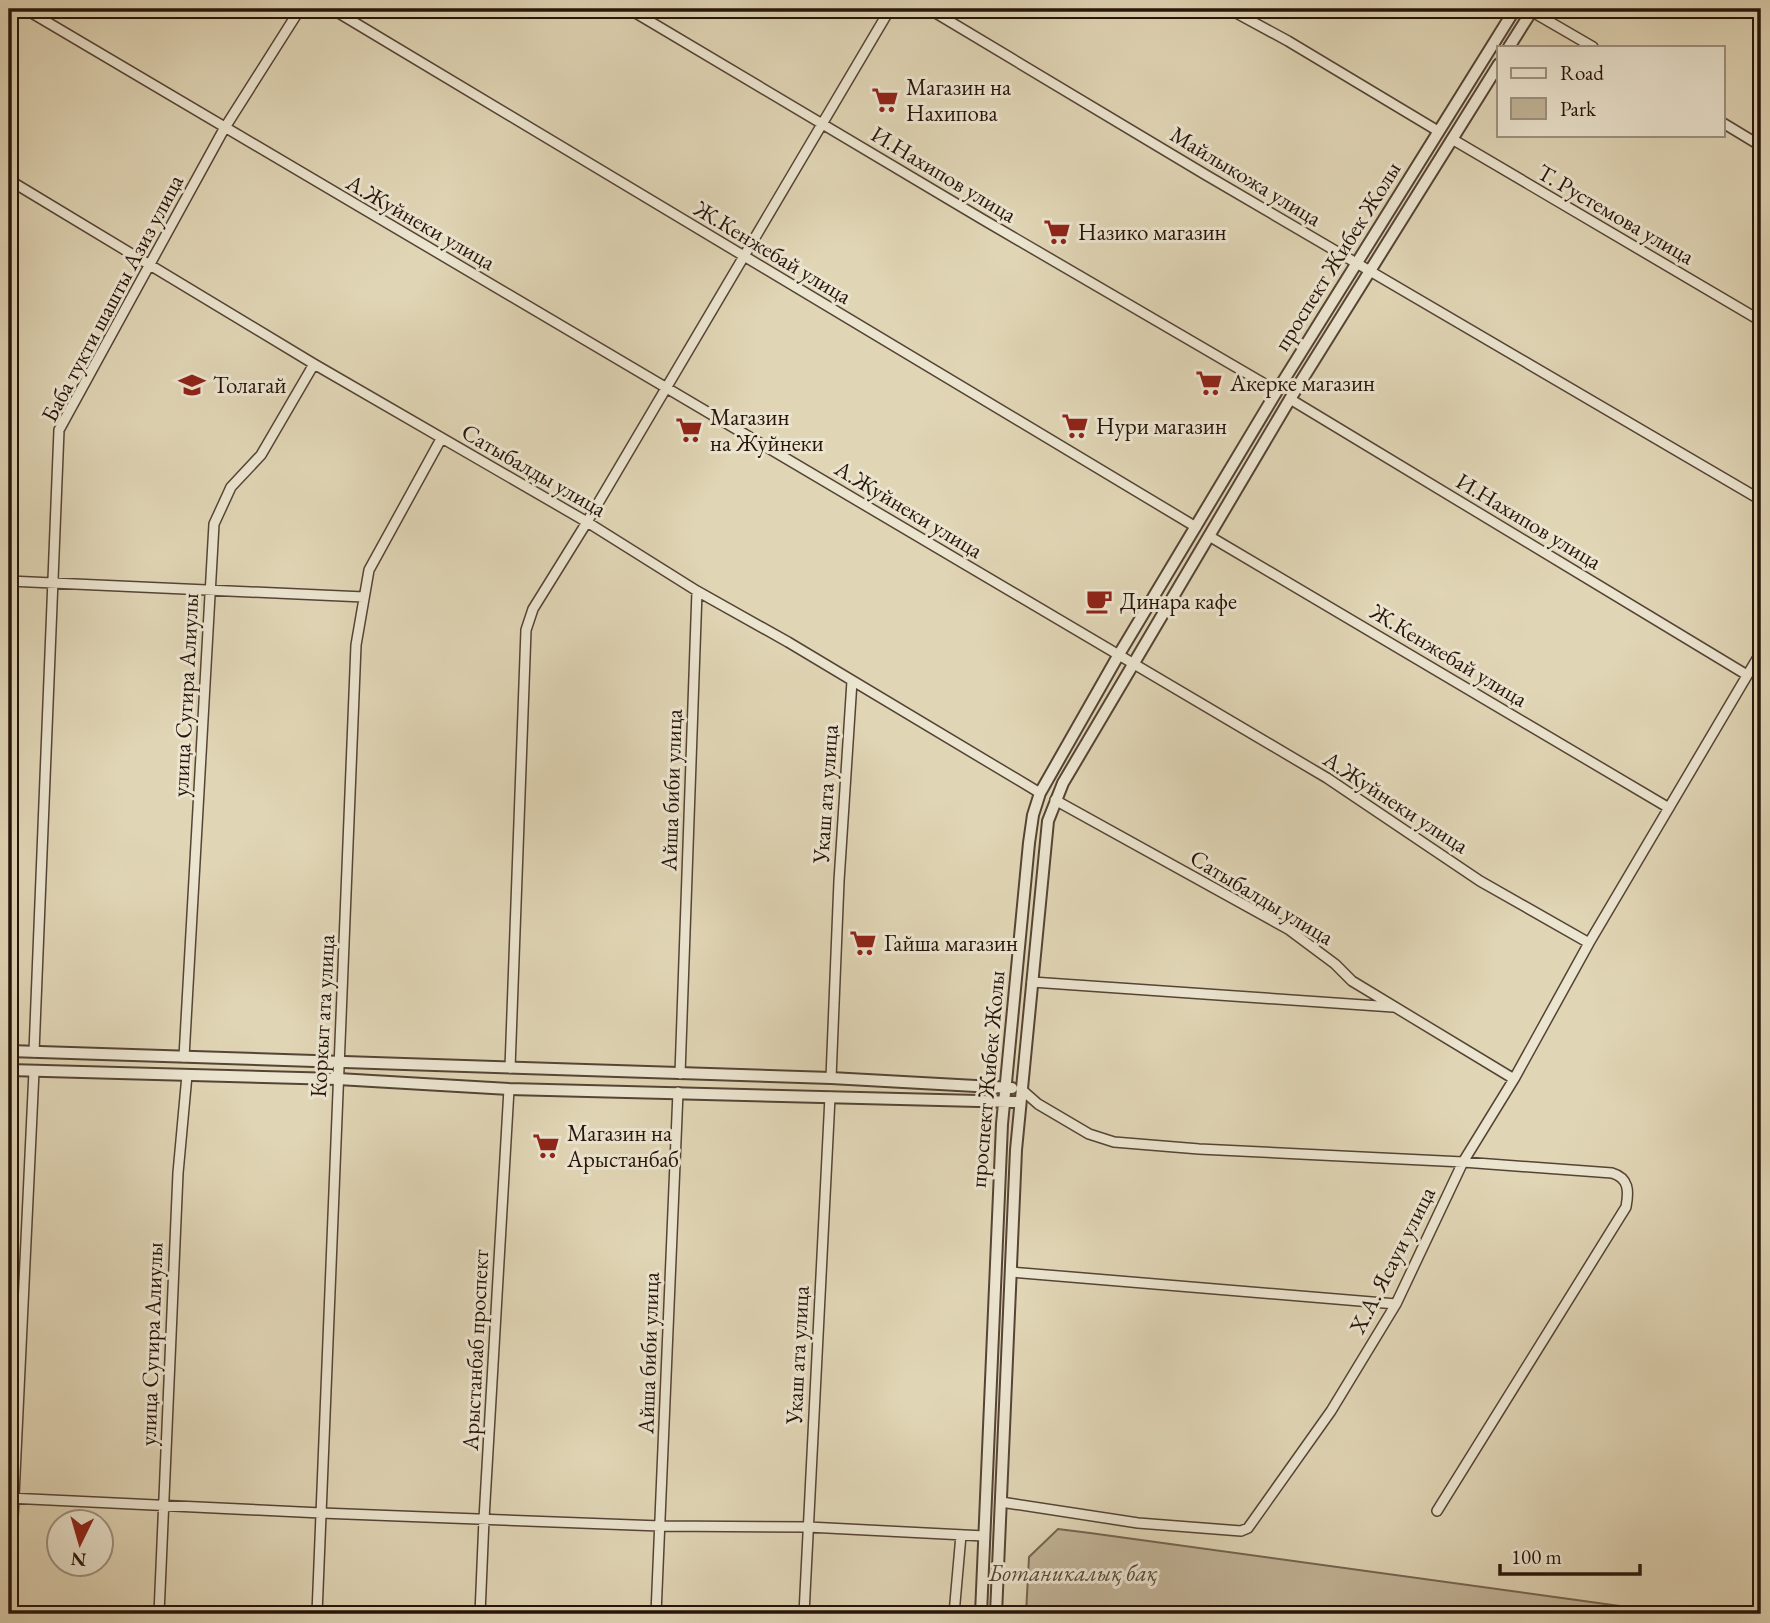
<svg xmlns="http://www.w3.org/2000/svg" width="1770" height="1623" font-family="'EB Garamond',serif">
  <style>
    .green { fill: #c1b498; stroke: #746451; stroke-width: 2 }
    .lines { fill: none; stroke-linecap: round; stroke-linejoin: round }
    .minor-casing { stroke: #554435; stroke-width: 12 }
    .tertiary-casing { stroke: #554435; stroke-width: 14 }
    .minor { stroke: #ebe4cf; stroke-width: 9 }
    .tertiary { stroke: #ebe4cf; stroke-width: 10 }
    .labels { text-anchor: middle; dominant-baseline: central; stroke-width: 6; stroke-linejoin: round; paint-order: stroke }
    .poi-label { font-size: 23px; fill: #27140a; stroke: #ebe4cf; text-anchor: start }
    .street-label { font-size: 23px; fill: #27140a; stroke: #ebe4cf }
    .park-label { font-size: 23px; font-style: italic; fill: #554435; stroke: #ebe4cf }
  </style>
  <rect width="100%" height="100%" fill="#e0d5b5"/>
  <filter id="stains"><feTurbulence type="fractalNoise" baseFrequency=".00286" numOctaves="4"/><feColorMatrix values="0 0 0 0 .2 0 0 0 0 .09 0 0 0 0 .02 0 0 0 .5 -.17"/></filter>
  <radialGradient id="worn" r=".72"><stop offset=".6" stop-color="#630" stop-opacity="0"/><stop offset="1" stop-color="#630" stop-opacity=".3"/></radialGradient>
  <path class="green" d="M 1058,1529 L 1090,1533 L 1678,1614 L 1026,1614 L 1029,1557 Z"/>
  <g class="lines">
    <g class="minor-casing">
      <path id="minor" d="M 25,9 L 1327,778 L 1480,881 L 1589,943
        M 332,9 L 1196,527
        M 629,9 L 982,219 L 1277,391
        M 929,9 L 1206,175 L 1761,500
        M 1229,9 L 1288,41 L 1438,131
        M 1531,11 L 1593,47
        M 1723,123 L 1761,146
        M 1452,139 L 1761,321
        M 9,180 L 314,364 L 587,522 L 697,591 L 788,642 L 1040,793
        M 1290,399 L 1747,675
        M 1209,536 L 1669,808
        M 9,581 L 364,597
        M 1055,800 L 1288,929 L 1335,964 L 1352,981 L 1514,1079
        M 1032,982 L 1393,1007
        M 34,1052 L 59,430 L 224,129 L 300,9
        M 184,1057 L 214,524 L 231,487 L 261,455 L 314,364
        M 510,1068 L 526,630 L 533,609 L 587,522 L 890,9
        M 680,1074 L 697,591
        M 831,1078 L 839,881 L 852,681
        M 1011,1272 L 1396,1304
        M 9,1498 L 321,1513 L 660,1526 L 808,1527 L 984,1536
        M 1001,1502 L 1138,1523 L 1241,1531 L 1248,1528 L 1331,1411 L 1396,1304 L 1463,1162 L 1199,1149 L 1114,1142 L 1089,1134 L 1038,1104 L 1021,1089
        M 1437,1511 L 1626,1207 C 1629,1191 1629,1178 1612,1173 L 1463,1162 L 1514,1079 L 1589,943 L 1761,652
        M 9,1602 L 34,1071
        M 159,1614 L 178,1173 L 187,1075
        M 317,1614 L 356,645 L 369,570 L 441,439
        M 480,1614 L 484,1519 L 509,1089
        M 656,1614 L 678,1092
        M 804,1614 L 830,1097
        M 954,1614 L 961,1535"/>
    </g>
    <g class="tertiary-casing">
      <path id="tertiary" d="M 1509,47 L 1533,9
        M 9,1051 L 831,1078 L 1012,1088
        M 9,1070 L 338,1079 L 509,1089 L 1020,1102
        M 981,1614 L 1002,1124 L 1029,843 L 1033,815 L 1040,793 L 1118,656 L 1277,391 L 1515,9
        M 996,1614 L 1016,1150 L 1048,821 L 1063,783 L 1290,399 L 1499,64"/>
    </g>
    <use href="#minor" class="minor"/>
    <use href="#tertiary" class="tertiary"/>
  </g>
  <defs>
    <g id="supermarket-bare" transform="scale(2.1)"><path d="M-6-5.5h2.5l.6 2H6L4.5 2H-2.5L-4.4-4H-6ZM-1.5 3.2a1.3 1.3 0 1 0 .1 0ZM3 3.2a1.3 1.3 0 1 0 .1 0Z" fill="#8f2418" stroke="#ebe4cf" stroke-width="2.5" paint-order="stroke"/></g>
    <g id="school-bare" transform="scale(2.1)"><path d="M0-5L7-2L0 1L-7-2ZM-4 1L0 2.5L4 1V4Q0 6-4 4Z" fill="#8f2418" stroke="#ebe4cf" stroke-width="2.5" paint-order="stroke"/></g>
    <g id="cafe-bare" transform="scale(2.1)"><path d="M-5.5-4.5H6V0H3Q3 3.5 0 3.5H-2.5Q-5.5 3.5-5.5 0ZM3-3.2v2h1.7v-2ZM-6 4.5H4V6H-6Z" fill="#8f2418" stroke="#ebe4cf" stroke-width="2.5" paint-order="stroke"/></g>
  </defs>
  <g fill-rule="evenodd">
    <use href="#supermarket-bare" x="885" y="100"/>
    <use href="#supermarket-bare" x="1057" y="232"/>
    <use href="#supermarket-bare" x="1209" y="383"/>
    <use href="#school-bare" x="192" y="385"/>
    <use href="#supermarket-bare" x="1075" y="426"/>
    <use href="#supermarket-bare" x="689" y="430"/>
    <use href="#cafe-bare" x="1099" y="601"/>
    <use href="#supermarket-bare" x="863" y="943"/>
    <use href="#supermarket-bare" x="546" y="1146"/>
  </g>
  <g class="labels">
    <g class="poi-label">
      <text x="906" y="87">Магазин на<tspan x="906" dy="26">Нахипова</tspan></text>
      <text x="1078" y="232">Назико магазин</text>
      <text x="1230" y="383">Акерке магазин</text>
      <text x="213" y="385">Толагай</text>
      <text x="710" y="417">Магазин<tspan x="710" dy="26">на Жуйнеки</tspan></text>
      <text x="1096" y="426">Нури магазин</text>
      <text x="1120" y="601">Динара кафе</text>
      <text x="884" y="943">Гайша магазин</text>
      <text x="567" y="1133">Магазин на<tspan x="567" dy="26">Арыстанбаб</tspan></text>
    </g>
    <g class="street-label">
      <text transform="translate(944 174) rotate(31)">И.Нахипов улица</text>
      <text transform="translate(1246 176) rotate(31)">Майлыкожа улица</text>
      <text transform="translate(1616 214) rotate(30)">Т. Рустемова улица</text>
      <text transform="translate(421 222) rotate(30)">А.Жуйнеки улица</text>
      <text transform="translate(773 252) rotate(31)">Ж.Кенжебай улица</text>
      <text transform="translate(1337 256) rotate(-58)">проспект Жибек Жолы</text>
      <text transform="translate(112 298) rotate(-62)">Баба тукти шашты Азиз улица</text>
      <text transform="translate(534 470) rotate(30)">Сатыбалды улица</text>
      <text transform="translate(909 509) rotate(31)">А.Жуйнеки улица</text>
      <text transform="translate(1529 521) rotate(31)">И.Нахипов улица</text>
      <text transform="translate(1449 655) rotate(31)">Ж.Кенжебай улица</text>
      <text transform="translate(185 695) rotate(-87)">улица Сугира Алиулы</text>
      <text transform="translate(671 790) rotate(-88)">Айша биби улица</text>
      <text transform="translate(825 794) rotate(-86)">Укаш ата улица</text>
      <text transform="translate(1396 802) rotate(33)">А.Жуйнеки улица</text>
      <text transform="translate(1262 897) rotate(31)">Сатыбалды улица</text>
      <text transform="translate(322 1016) rotate(-87)">Коркыт ата улица</text>
      <text transform="translate(987 1079) rotate(-85)">проспект Жибек Жолы</text>
      <text transform="translate(1392 1260) rotate(-63)">Х.А. Ясауи улица</text>
      <text transform="translate(151 1344) rotate(-88)">улица Сугира Алиулы</text>
      <text transform="translate(475 1350) rotate(-87)">Арыстанбаб проспект</text>
      <text transform="translate(648 1353) rotate(-88)">Айша биби улица</text>
      <text transform="translate(797 1355) rotate(-87)">Укаш ата улица</text>
    </g>
    <g class="park-label">
      <text x="1073" y="1573">Ботаникалық бақ</text>
    </g>
  </g>
  <rect width="1770" height="1623" fill="none" stroke="#e0d5b5" stroke-width="35"/>
  <rect x="10" y="10" width="1749" height="1602" fill="none" stroke="#27140a" stroke-width="3.5"/>
  <rect x="18" y="18" width="1735" height="1588" fill="none" stroke="#27140a" stroke-width="2"/>
  <rect x="1497" y="46" width="228" height="91" fill="#ebe4cf" stroke="#9d9180" stroke-width="2"/>
  <rect x="1511" y="68" width="35" height="10" fill="#ebe4cf" stroke="#9d9180" stroke-width="2"/>
  <text x="1560" y="80" font-size="21" fill="#27140a">Road</text>
  <rect x="1511" y="98" width="35" height="21" fill="#c1b498" stroke="#9d9180" stroke-width="2"/>
  <text x="1560" y="116" font-size="21" fill="#27140a">Park</text>
  <g transform="translate(80 1543) rotate(185)"><circle r="33" fill="#ebe4cf" stroke="#9d9180" stroke-width="2"/>
  <path d="M0-5L12 26L0 18L-12 26Z" fill="#8f2418"/>
  <text y="-10" font-size="19" font-weight="bold" text-anchor="middle" fill="#27140a">N</text>
  </g>
  <path d="M1500 1564v10h140v-10" fill="none" stroke="#27140a" stroke-width="3.5"/>
  <text x="1511" y="1564" font-size="21" fill="#27140a" stroke="#ebe4cf" stroke-width="5" paint-order="stroke">100 m</text>
  <rect width="100%" height="100%" filter="url(#stains)"/>
  <rect width="100%" height="100%" fill="url(#worn)"/>
</svg>
